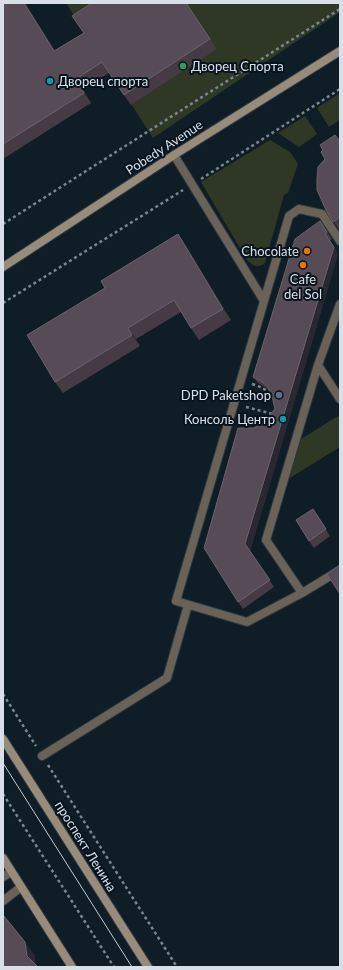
<svg xmlns="http://www.w3.org/2000/svg" width="343" height="970" font-family="Lato,sans-serif">
  <style>
    .green { fill: #2f3825 }
    .lines { fill: none; stroke-linecap: round; stroke-linejoin: round }
    .lane-casing { stroke: #2b3842; stroke-width: 10 }
    .secondary-casing { stroke: #2b3842; stroke-width: 10 }
    .path { stroke: #7a868f; stroke-width: 2.5; stroke-dasharray: 3 3; stroke-linecap: butt }
    .lane { stroke: #6a6257; stroke-width: 8 }
    .secondary { stroke: #988b79; stroke-width: 8 }
    .tram { stroke: #c0cad2; stroke-width: 1 }
    .wall { fill: #463a44 }
    .shaded-wall { fill: #292731 }
    .building { fill: #564b56; stroke: #6a636d }
    .leisure-dot { fill: #2e9e5b; stroke: #07141e; stroke-width: 1.5 }
    .culture-dot { fill: #0f9aa8; stroke: #07141e; stroke-width: 1.5 }
    .food-dot { fill: #e8710a; stroke: #07141e; stroke-width: 1.5 }
    .service-dot { fill: #5c6f8a; stroke: #07141e; stroke-width: 1.5 }
    .labels { text-anchor: middle; dominant-baseline: central; stroke-width: 4; stroke-linejoin: round; paint-order: stroke }
    .poi-label { font-size: 13px; fill: #d7e0e8; stroke: #07141e; text-anchor: end }
    .street-label { font-size: 13px; fill: #d7e0e8; stroke: #07141e }
  </style>
  <rect width="100%" height="100%" fill="#0f1d27"/>
  <path class="green" d="M 66,3 L 340,3 L 340,12 L 153,138 Z
    M 340,93 L 340,120 L 329,127 L 317,108 Z
    M 305,116 L 317,134 L 299,147 L 278,133 Z
    M 270,140 L 290,152 L 298,164 L 288,193 L 284,195 L 265,263 C 256,269 254,266 247,260 L 201,182 Z
    M 338,416 L 340,419 L 340,447 L 288,479 L 301,439 Z"/>
  <g class="lines">
    <g class="lane-casing">
      <path id="lane" d="M 174,155 L 264,301
        M 340,241 L 322,214 L 299,209 L 289,216 L 176,601 L 247,622 L 302,593 L 340,570
        M 318,365 L 340,399
        M 302,593 L 266,540 L 318,365 L 340,304
        M 42,756 L 167,678 L 188,605
        M 3,877 L 11,872
        M 3,901 L 21,887"/>
    </g>
    <g class="secondary-casing">
      <path id="secondary" d="M 3,267 L 174,155 L 340,51
        M 3,739 L 148,967
        M 3,858 L 72,967"/>
    </g>
    <path class="path" d="M 201,179 L 340,89
      M 3,224 L 340,9
      M 3,303 L 183,190
      M 252,384 C 261,387 268,390 273,397
      M 246,407 L 273,414
      M 3,694 L 36,746
      M 48,765 L 177,967
      M 3,794 L 114,967"/>
    <use href="#lane" class="lane"/>
    <use href="#secondary" class="secondary"/>
    <path class="tram" d="M 3,763 L 132,967"/>
  </g>
  <path class="wall" d="M 3,3 L 25,3 L 55,51 L 84,33 L 186,3 L 217,49 L 131,105 L 109,73 L 83,89 L 91,103 L 3,159 Z
    M 340,139 L 340,231 L 326,210 L 325,159 L 323,150 Z
    M 320,221 L 332,239 L 330,240 L 338,254 L 250,551 L 274,587 L 243,609 L 238,602 L 254,428 L 263,422 L 275,409 L 272,396 L 270,392 L 266,388 L 258,383 L 253,377 Z
    M 178,234 L 186,246 L 231,320 L 199,340 L 191,328 L 181,312 L 136,339 L 140,346 L 63,393 L 55,382 L 105,288 Z
    M 313,509 L 330,536 L 314,548 L 309,541 Z"/>
  <path class="shaded-wall" d="M 24,3 L 25,3 L 61,61 L 54,51 Z
    M 76,79 L 83,89 L 91,103 L 84,93 Z
    M 178,234 L 186,246 L 231,320 L 223,309 Z
    M 325,234 L 338,254 L 250,551 L 274,587 L 245,544 Z
    M 128,328 L 136,339 L 140,346 L 132,335 Z
    M 25,942 L 35,955 L 36,967 L 27,956 Z"/>
  <path class="building" d="M 3,3 L 24,3 L 54,51 L 84,33 L 72,16 L 92,3 L 186,3 L 210,39 L 124,95 L 102,62 L 76,79 L 84,93 L 3,144 Z
    M 335,135 L 339,140 L 340,139 L 340,217 L 333,222 L 326,210 L 317,190 L 317,179 L 318,167 L 325,159 L 321,152 L 323,150 L 320,145 Z
    M 320,221 L 327,232 L 325,234 L 334,247 L 245,544 L 270,580 L 238,602 L 204,548 L 238,428 L 254,428 L 263,422 L 275,409 L 272,396 L 268,387 L 261,381 L 253,377 L 295,239 Z
    M 178,234 L 223,309 L 191,328 L 174,300 L 128,328 L 132,335 L 55,382 L 27,335 L 105,288 L 101,281 Z
    M 313,509 L 326,529 L 309,541 L 296,520 Z
    M 340,565 L 340,594 L 327,574 Z
    M 3,916 L 4,916 L 25,942 L 27,956 L 38,967 L 3,967 Z"/>
  <circle class="leisure-dot" cx="183" cy="66" r="4"/>
  <g class="culture-dot">
    <circle cx="50" cy="81" r="4"/>
    <circle cx="283" cy="419" r="4"/>
  </g>
  <g class="food-dot">
    <circle cx="307" cy="251" r="4"/>
    <circle cx="303" cy="265" r="4"/>
  </g>
  <circle class="service-dot" cx="279" cy="395" r="4"/>
  <g class="labels">
    <g class="poi-label">
      <text x="191" y="66" text-anchor="start">Дворец Спорта</text>
      <text x="58" y="81" text-anchor="start">Дворец спорта</text>
      <text x="299" y="251">Chocolate</text>
      <text x="303" y="279" text-anchor="middle">Cafe<tspan x="303" dy="15">del Sol</tspan></text>
      <text x="271" y="395">DPD Paketshop</text>
      <text x="275" y="419">Консоль Центр</text>
    </g>
    <g class="street-label">
      <text transform="translate(164 147) rotate(-33)">Pobedy Avenue</text>
      <text transform="translate(86 846) rotate(58)">проспект Ленина</text>
    </g>
  </g>
  <rect width="343" height="970" fill="none" stroke="#d7e0e8" stroke-width="8"/>
</svg>
